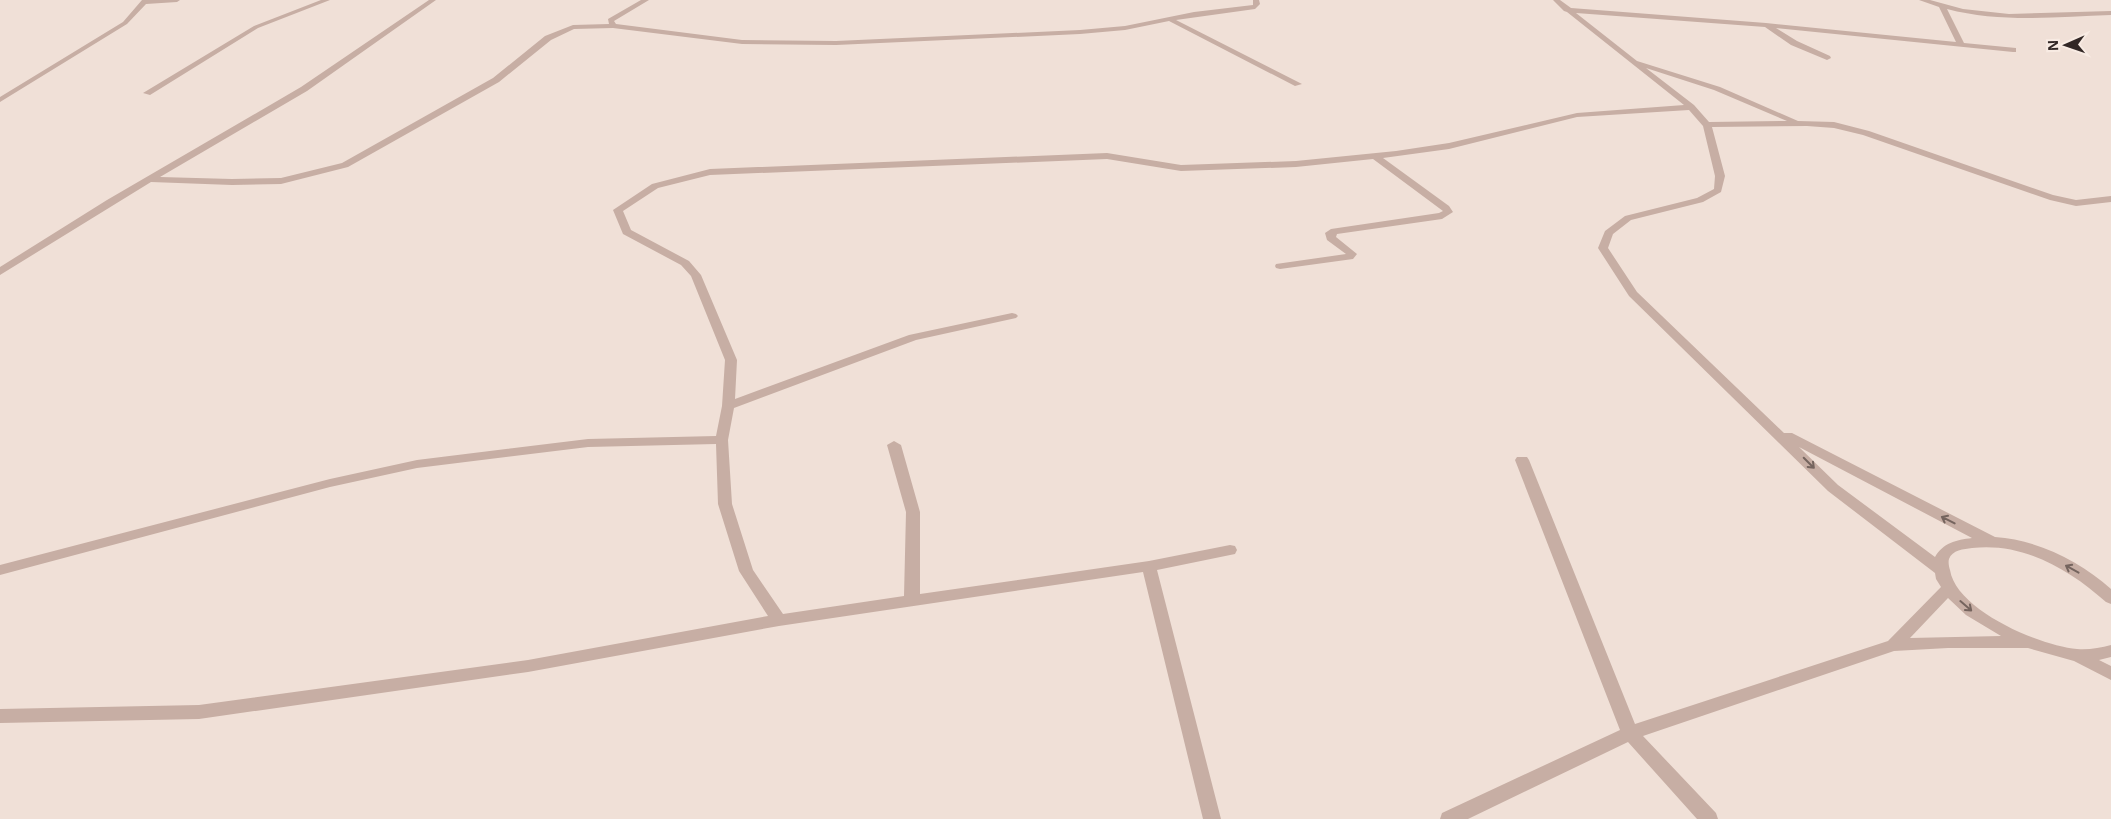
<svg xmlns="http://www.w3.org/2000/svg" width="2111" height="819" font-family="'Noto Sans',sans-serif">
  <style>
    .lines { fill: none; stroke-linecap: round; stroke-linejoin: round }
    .minor { fill: #c7aea4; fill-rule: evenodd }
    .oneway { stroke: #75645e }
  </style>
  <rect width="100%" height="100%" fill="#f0e0d7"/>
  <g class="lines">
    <path class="minor" d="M 142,0 L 180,0 L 177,2 L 146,4 L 127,24 L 0,102 L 0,97 L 123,22 Z
      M 321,0 L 330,0 L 258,28 L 150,95 L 143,93 L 254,26 Z
      M 429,0 L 436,0 L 307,91 L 160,177 L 232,179 L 281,178 L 342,163 L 493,78 L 545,36 L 573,25 L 609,24 L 608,19 L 641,0 L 649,0 L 614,21 L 616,24 L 742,40 L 836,41 L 1080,30 L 1125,26 L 1194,12 L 1253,5 L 1253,0 L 1259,0 L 1260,4 L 1255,9 L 1176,20 L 1302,84 L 1295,86 L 1169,21 L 1125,30 L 1080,34 L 836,45 L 742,44 L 613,28 L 574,29 L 551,40 L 499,82 L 348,167 L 281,184 L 232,185 L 151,182 L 0,275 L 0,267 L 107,200 L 301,87 Z
      M 1553,0 L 1560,0 L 1571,8 L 1766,23 L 1956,42 L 1939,7 L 1919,0 L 1930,0 L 1963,9 L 2009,14 L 2111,11 L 2111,15 C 2056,17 2000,23 1947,9 L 1964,43 L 2016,48 L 2016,52 L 2013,52 L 1776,28 L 1797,41 L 1830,56 L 1831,58 L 1827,60 L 1791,45 L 1765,27 L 1576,13 L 1637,61 L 1720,87 L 1798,121 L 1834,122 L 1869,131 L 2053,195 L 2076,200 L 2111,196 L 2111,202 L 2076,206 L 2050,200 L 1863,135 L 1834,128 L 1807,126 L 1712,127 L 1725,176 L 1721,192 L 1703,202 L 1631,220 L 1613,234 L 1608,248 L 1637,292 L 1784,433 L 1792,433 L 1995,537 C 2038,540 2080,561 2111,589 L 2111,604 L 2106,602 C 2069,569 2023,542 1972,548 C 1964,549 1952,550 1949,559 C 1948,562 1949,567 1950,570 C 1956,610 2040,646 2077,649 C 2088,650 2100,648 2111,645 L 2111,657 L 2099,660 L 2111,666 L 2111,680 L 2074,661 L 2028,648 L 1948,648 L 1894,651 L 1643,736 L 1716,813 L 1718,819 L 1697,819 L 1628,742 L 1468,819 L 1440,819 L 1442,813 L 1620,730 L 1515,460 L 1517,457 L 1527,457 L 1529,460 L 1635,724 L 1888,641 L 1941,587 L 1936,579 L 1935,573 L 1828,491 L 1629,296 L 1598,248 L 1605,231 L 1625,216 L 1697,198 L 1714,189 L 1715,176 L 1703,126 L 1689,110 L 1577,117 L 1449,149 L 1383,158 L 1449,206 L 1453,212 L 1442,219 L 1337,234 L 1336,237 L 1357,254 L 1353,259 L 1280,269 L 1276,268 L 1275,266 L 1276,264 L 1346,254 L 1327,240 L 1325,233 L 1331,229 L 1439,213 L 1443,211 L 1373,159 L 1296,167 L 1181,171 L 1107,159 L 710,175 L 658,188 L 623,211 L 631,230 L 689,261 L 701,275 L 737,360 L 735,399 L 909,335 L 1012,313 L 1016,314 L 1018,316 L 1016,318 L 916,340 L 734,408 L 728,440 L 732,504 L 753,570 L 783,614 L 904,596 L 906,512 L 887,445 L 894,441 L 901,445 L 920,512 L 920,594 L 1149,561 L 1230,545 L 1235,546 L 1237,550 L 1235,554 L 1157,570 L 1221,819 L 1203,819 L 1143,572 L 779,626 L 528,672 L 199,719 L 0,723 L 0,709 L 199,705 L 528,660 L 768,616 L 739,571 L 718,504 L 716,444 L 588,447 L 417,468 L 330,487 L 0,575 L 0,565 L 330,479 L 417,460 L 588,439 L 716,436 L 722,406 L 725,360 L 691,276 L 681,265 L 623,234 L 613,210 L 652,184 L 710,169 L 1107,153 L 1181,165 L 1296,161 L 1396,151 L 1449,143 L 1577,113 L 1684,105 L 1567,12 L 1564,11 ZM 1646,68 L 1714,90 L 1787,121 L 1709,122 L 1694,105 ZM 1799,447 L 1972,538 C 1956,540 1943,543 1935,557 L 1838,485 ZM 1948,598 L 1966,615 L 2001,636 L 1910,638 Z"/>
  </g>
  <defs><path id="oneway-shaft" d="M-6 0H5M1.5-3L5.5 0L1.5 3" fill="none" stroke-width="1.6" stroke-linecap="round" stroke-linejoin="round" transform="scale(1.25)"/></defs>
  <g class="oneway">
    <use href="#oneway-shaft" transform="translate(1809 463) rotate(45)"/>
    <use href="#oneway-shaft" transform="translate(1948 520) rotate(-153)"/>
    <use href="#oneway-shaft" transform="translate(2072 569) rotate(-151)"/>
    <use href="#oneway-shaft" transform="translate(1966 606) rotate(41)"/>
  </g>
  <g transform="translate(2066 45) rotate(268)" stroke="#f8ebe3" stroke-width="4" paint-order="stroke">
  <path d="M0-4L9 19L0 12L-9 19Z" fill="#322725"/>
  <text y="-8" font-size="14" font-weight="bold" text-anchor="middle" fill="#322725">N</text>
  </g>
</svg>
